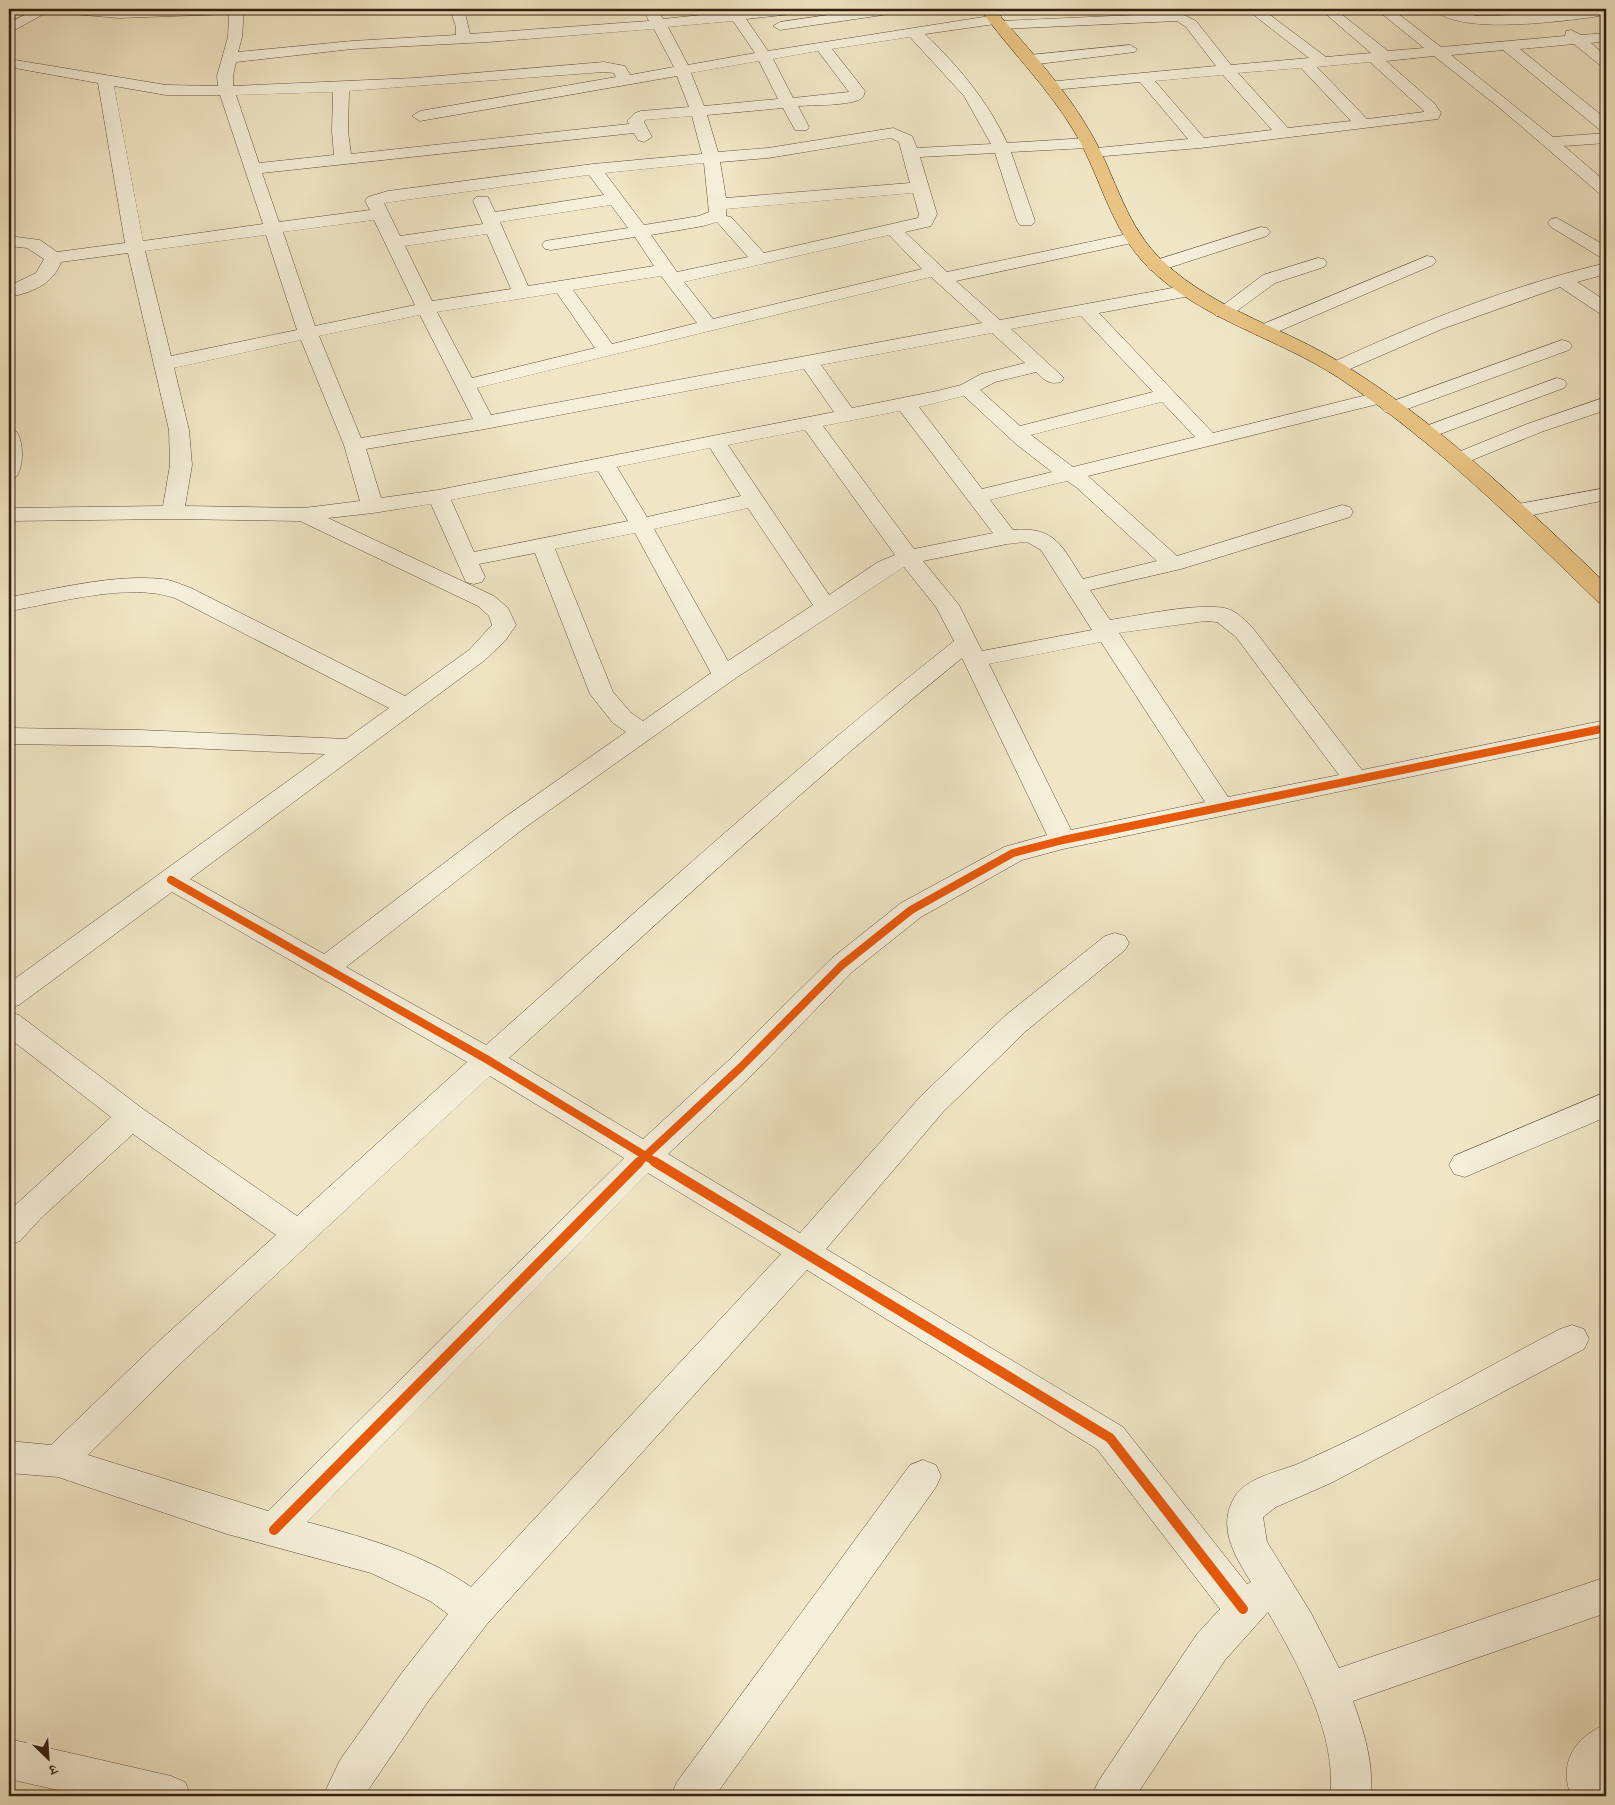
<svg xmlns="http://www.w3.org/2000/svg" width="1615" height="1805" font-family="'Old Standard TT','Noto Serif Devanagari',serif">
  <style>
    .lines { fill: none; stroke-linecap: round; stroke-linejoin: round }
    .minor-casing { stroke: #62513c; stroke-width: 1 }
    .major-casing { stroke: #321f0e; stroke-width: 1 }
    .minor { fill: #f5efd9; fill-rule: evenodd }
    .major { fill: #e8c382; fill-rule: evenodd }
    .cycleway-far1-casing { stroke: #f5efd9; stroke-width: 11 }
    .cycleway-casing { stroke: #f5efd9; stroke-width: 13 }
    .cycleway-far1 { stroke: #e8590c; stroke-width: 8 }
    .cycleway { stroke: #e8590c; stroke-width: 10 }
  </style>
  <rect width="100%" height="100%" fill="#f0e6c5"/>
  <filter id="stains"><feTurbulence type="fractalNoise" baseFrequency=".004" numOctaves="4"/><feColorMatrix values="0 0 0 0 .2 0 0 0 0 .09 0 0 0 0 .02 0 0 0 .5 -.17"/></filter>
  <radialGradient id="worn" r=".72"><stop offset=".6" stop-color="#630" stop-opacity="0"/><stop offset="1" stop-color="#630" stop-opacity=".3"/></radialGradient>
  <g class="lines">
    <g class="minor-casing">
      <path id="minor" d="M 36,9 L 244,9 L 242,37 L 238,52 L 352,41 L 456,35 L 456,27 L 450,9 L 464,9 L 470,34 L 649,21 L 643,9 L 657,9 L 663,19 L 730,12 L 730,9 L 744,9 L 744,11 L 808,9 L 801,13 L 746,19 L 768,51 L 996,15 L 1001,16 L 1002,21 L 1180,13 L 1196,21 L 1231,65 L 1309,58 L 1246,9 L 1262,9 L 1326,57 L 1371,53 L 1320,9 L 1335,9 L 1388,51 L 1424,48 L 1376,9 L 1392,9 L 1441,47 L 1565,36 L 1566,31 L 1571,30 L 1581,35 L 1606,33 L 1606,41 L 1591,43 L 1606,56 L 1606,68 L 1601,66 L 1574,44 L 1520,49 L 1606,119 L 1606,132 L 1600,130 L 1503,50 L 1451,55 L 1553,137 L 1606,133 L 1606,143 L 1564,146 L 1606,182 L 1606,195 L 1600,194 L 1501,109 L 1434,56 L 1386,61 L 1435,104 L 1441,113 L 1438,119 L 1200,148 L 1093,157 L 1085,152 L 1087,149 L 1188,139 L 1140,82 L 1052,90 L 1047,88 L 1044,85 L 1047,82 L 1216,66 L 1186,27 L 1177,21 L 1001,29 L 996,28 L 995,24 L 925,34 C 958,66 988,101 1007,143 L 1087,138 L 1095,143 L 1087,148 L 1011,152 L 1035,221 L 1032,225 L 1020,225 L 1017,221 L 995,153 L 920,157 L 937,214 L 931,226 L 905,232 L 947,272 L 1132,233 L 1138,234 L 1141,238 L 1138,242 L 1132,243 L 956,281 L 1000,320 L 1188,285 L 1195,287 L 1197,291 L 1195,295 L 1099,313 L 1213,433 L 1379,392 L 1386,394 L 1389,398 L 1386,402 L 1088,476 L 1177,556 L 1342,505 L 1350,507 L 1353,512 L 1350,517 L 1181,569 L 1090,590 L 1110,620 C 1137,616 1208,600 1231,610 C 1239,614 1246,621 1252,627 L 1362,770 L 1606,720 L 1606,736 L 1063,849 L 1022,860 L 921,917 L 852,972 L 751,1076 L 668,1154 L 800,1233 L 921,1096 L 1006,1015 L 1105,936 L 1115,933 L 1125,936 L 1129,943 L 1125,950 L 1026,1031 L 943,1112 L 826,1249 L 1123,1427 L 1247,1584 L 1251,1582 C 1235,1556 1217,1528 1234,1498 C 1246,1477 1279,1472 1300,1463 C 1389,1424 1474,1374 1560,1329 L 1572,1325 L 1584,1329 L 1589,1339 L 1584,1349 L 1331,1483 L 1276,1507 L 1263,1517 L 1267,1542 L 1311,1613 L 1339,1668 L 1606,1577 L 1606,1613 L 1353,1701 C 1363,1729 1375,1766 1370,1796 L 1330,1796 C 1338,1737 1297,1661 1268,1612 L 1225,1660 L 1136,1796 L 1092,1796 L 1098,1782 L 1197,1634 L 1220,1609 L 1097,1449 L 807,1270 L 487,1624 L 429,1700 L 364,1796 L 323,1796 L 340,1760 L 401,1674 L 448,1614 L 430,1601 L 371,1573 L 227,1534 L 58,1477 L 9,1473 L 9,1441 L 51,1445 L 157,1343 L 276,1235 L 133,1134 L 41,1218 L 20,1241 L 9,1245 L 9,1211 L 111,1117 L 9,1038 L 9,1012 L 19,1015 L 143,1109 L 297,1216 L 467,1062 L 172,892 L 19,1005 L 9,1008 L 9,983 L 325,754 L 140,746 L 9,744 L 9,728 L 140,730 L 346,739 L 389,708 L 175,598 C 128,582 58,603 9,611 L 9,597 C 58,589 112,574 162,579 C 172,580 182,585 191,588 L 405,696 L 469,650 L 492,625 L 489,616 L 478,606 L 300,521 L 173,519 L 9,521 L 9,508 L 163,506 L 170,465 L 169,430 L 128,253 L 61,262 C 53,285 30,293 9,297 L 9,286 L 36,273 L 44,259 L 27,248 L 9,246 L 9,236 L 40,240 L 57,252 L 125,243 L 98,83 L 9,67 L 9,59 L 166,85 L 218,86 L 217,76 L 228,37 L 229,14 L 119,18 L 60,13 L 53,9 L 9,33 L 9,23 ZM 733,21 L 755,53 L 688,65 L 668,27 ZM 654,29 L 674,67 L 630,75 L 625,66 L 604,62 L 415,78 L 233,86 L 233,76 L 236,62 L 352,49 L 488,42 ZM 910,37 L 964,96 L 991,144 L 917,148 L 912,136 L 893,128 L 768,148 L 718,152 L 707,115 L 783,108 L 795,130 L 807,130 L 809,127 L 798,106 C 811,105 852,106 862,98 C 864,96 864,94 865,91 L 832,49 ZM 818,51 L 849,92 L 793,98 L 773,59 ZM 759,61 L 778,99 L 704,106 L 691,73 ZM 1370,62 L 1423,110 L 1424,112 L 1367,119 L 1317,67 ZM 1301,68 L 1351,121 L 1288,128 L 1238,73 ZM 604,72 L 614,73 L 616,77 L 420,111 L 412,116 L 420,121 L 677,76 L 689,107 L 641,111 L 635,113 L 627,121 L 629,124 L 351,154 L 348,131 L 349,91 ZM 1223,75 L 1272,130 L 1204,138 L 1155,81 ZM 114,86 L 166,95 L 220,95 L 263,224 L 143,241 ZM 333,92 L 332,131 L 334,155 L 259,163 L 236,95 ZM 692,116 L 702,154 L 593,164 L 388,191 L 368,197 L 365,201 L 370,210 L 279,222 L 262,173 L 634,133 L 638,140 L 644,142 L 652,137 L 644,122 L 645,120 ZM 891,138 L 899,142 L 910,183 L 726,198 L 720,162 L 768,158 ZM 704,163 L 709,212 L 699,216 L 644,225 L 605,173 ZM 589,175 L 604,195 L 495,212 L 488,197 L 476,197 L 473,201 L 483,224 L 400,236 L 384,203 ZM 913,193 L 919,214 L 918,218 L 764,253 L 731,217 L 726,216 L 726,209 ZM 611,205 L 628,228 L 551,240 L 545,241 L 542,245 L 545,249 L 551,250 L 635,237 L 654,266 L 528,286 L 500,222 ZM 374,220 L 415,305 L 315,326 L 283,232 ZM 717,222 L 748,257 L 677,272 L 651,235 L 703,226 ZM 487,234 L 511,289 L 432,301 L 405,246 ZM 266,235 L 297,330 L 171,356 L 145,251 ZM 889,235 L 922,269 L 713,319 L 684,282 ZM 661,276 L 697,323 L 612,344 L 573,290 ZM 931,277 L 982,323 L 491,415 L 477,388 ZM 557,293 L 595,348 L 472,378 L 437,312 ZM 420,315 L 473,419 L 361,438 L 319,336 ZM 1081,316 L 1153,392 L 1020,426 L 980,390 L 995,382 L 1036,372 C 1044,380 1049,385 1061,382 L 1064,378 L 1011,329 ZM 992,333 L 1025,363 L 981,374 L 961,385 L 937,391 L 852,408 L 821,365 ZM 301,340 L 344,445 L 360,501 L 304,508 L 185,506 L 192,465 L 189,430 L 174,368 ZM 804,369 L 834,412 L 438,490 L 381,498 L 366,449 L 485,429 ZM 964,396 L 1016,444 L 1052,472 L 982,489 L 919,407 ZM 1162,402 L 1195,437 L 1073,467 L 1031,435 ZM 900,411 L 993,533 L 914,549 L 823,426 ZM 805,430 L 895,555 L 878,562 L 829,595 L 728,445 ZM 710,448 L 741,496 L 647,517 L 617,467 ZM 598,471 L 628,521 L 474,552 L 451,500 ZM 1067,481 L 1076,487 L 1157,561 L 1083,579 C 1062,547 1056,526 1013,530 L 990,500 ZM 431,504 L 466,582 L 474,584 L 482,582 L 485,577 L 479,564 L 535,553 L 590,694 L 613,723 L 626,732 L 505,817 L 324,954 L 190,879 L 485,660 L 505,641 L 516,625 L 508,608 L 494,596 L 328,518 L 373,513 ZM 748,508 L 813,605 L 728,661 L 654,529 ZM 635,533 L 711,673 L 643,721 L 631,713 L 613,692 L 555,549 ZM 1027,542 L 1041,550 L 1092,630 L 982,651 L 959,605 L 923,561 L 1007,544 ZM 904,567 L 936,607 L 954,641 C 792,769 640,908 486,1045 L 346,967 L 523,829 L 733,680 ZM 1206,621 L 1217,622 L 1236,637 L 1339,775 L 1228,797 L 1119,633 ZM 1101,642 L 1205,802 L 1071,830 L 989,664 ZM 962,658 L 1047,835 L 1004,847 L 901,903 L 832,958 L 729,1060 L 643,1139 L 509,1058 C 658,923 805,785 962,658 ZM 490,1076 L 624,1158 L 268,1511 L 88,1455 L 181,1363 ZM 648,1173 L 781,1254 L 471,1587 C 422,1553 363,1537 307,1522 Z
        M 869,9 L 889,9 L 890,11 L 883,15 L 780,30 L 773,26 L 780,22 Z
        M 1435,9 L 1452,9 L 1458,12 L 1477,16 L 1553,14 L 1606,9 L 1606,15 C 1574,20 1455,37 1435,9 Z
        M 1130,45 L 1137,49 L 1135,52 L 1030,65 L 1022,60 L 1030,55 Z
        M 1557,218 L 1606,246 L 1606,258 L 1600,257 L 1551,227 L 1548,223 L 1551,219 Z
        M 1261,227 L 1267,228 L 1270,232 L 1267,236 L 1162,270 L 1150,270 L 1147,266 L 1150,262 Z
        M 1427,256 L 1433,257 L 1436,261 L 1433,265 L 1270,335 L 1256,335 L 1253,331 L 1256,327 Z
        M 1318,258 L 1324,259 L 1327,263 L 1324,267 L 1275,283 L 1230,316 L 1216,316 L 1214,312 L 1263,275 Z
        M 1606,263 L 1606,274 L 1577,282 L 1606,301 L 1606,315 L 1599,313 L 1560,287 L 1442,329 L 1343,372 L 1329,372 L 1326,368 L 1329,364 C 1418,323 1510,286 1606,263 Z
        M 1562,340 L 1569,342 L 1572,346 L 1569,350 L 1399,412 L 1392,414 L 1385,412 L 1382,408 L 1385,404 Z
        M 1557,378 L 1564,380 L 1567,384 L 1564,388 L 1432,437 L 1425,439 L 1418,437 L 1415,433 L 1418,429 Z
        M 1606,397 L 1606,410 L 1541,432 L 1465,463 L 1458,465 L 1451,463 L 1448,459 L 1451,455 L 1527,424 Z
        M 9,429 L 16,431 C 24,441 24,467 16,477 L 9,479 Z
        M 1606,488 L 1606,500 L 1518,518 L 1510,516 L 1507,511 L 1510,506 L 1518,504 Z
        M 1606,1092 L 1606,1117 L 1465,1177 L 1454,1174 L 1449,1165 L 1454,1156 Z
        M 923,1460 L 936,1465 L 941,1476 L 936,1487 L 715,1796 L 671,1796 L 677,1782 L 910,1465 Z
        M 1606,1724 L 1606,1796 L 1571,1796 C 1558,1763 1575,1737 1606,1724 Z
        M 9,1739 L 171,1776 L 185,1782 L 191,1796 L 84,1796 L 9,1779 Z"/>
    </g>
    <g class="major-casing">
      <path id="major" d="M 980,9 L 994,9 C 1029,49 1066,89 1092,135 C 1116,177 1126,228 1164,262 C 1216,311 1287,328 1346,366 C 1436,422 1515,497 1592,570 L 1606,584 L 1606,604 L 1598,602 C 1517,523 1434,441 1339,378 C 1278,338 1202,320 1149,268 C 1110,230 1101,176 1074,131 C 1047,86 1010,51 980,9 Z"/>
    </g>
    <use href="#minor" class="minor"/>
    <use href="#major" class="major"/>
    <g class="cycleway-far1-casing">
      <path id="cycleway-far1" d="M 171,880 L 488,1060 L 657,1163
        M 638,1163 L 740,1068 L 842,965 L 911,910 L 1013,853 L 1063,840 L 1606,728"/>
    </g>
    <g class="cycleway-casing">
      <path id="cycleway" d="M 655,1162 L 1110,1438 L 1243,1609
        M 274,1530 L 639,1162"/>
    </g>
    <use href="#cycleway-far1" class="cycleway-far1"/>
    <use href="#cycleway" class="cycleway"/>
  </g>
  <rect width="1615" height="1805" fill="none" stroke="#f0e6c5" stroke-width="30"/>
  <rect x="10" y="10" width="1595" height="1785" fill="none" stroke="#321f0e" stroke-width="2.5"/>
  <rect x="15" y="15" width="1585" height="1775" fill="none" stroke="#321f0e"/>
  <g transform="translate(48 1758) rotate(155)" stroke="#f5efd9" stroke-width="4" paint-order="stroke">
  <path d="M0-4L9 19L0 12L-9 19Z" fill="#321f0e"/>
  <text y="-8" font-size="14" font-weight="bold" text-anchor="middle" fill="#321f0e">उ</text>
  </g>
  <rect width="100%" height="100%" filter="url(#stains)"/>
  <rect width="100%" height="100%" fill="url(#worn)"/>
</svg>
